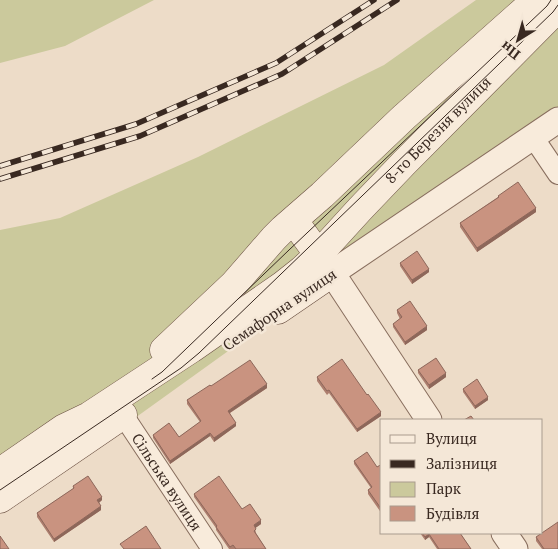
<svg xmlns="http://www.w3.org/2000/svg" width="558" height="549" font-family="'PT Serif',serif">
  <style>
    .green { fill: #cbc99c }
    .lines { fill: none; stroke-linecap: round; stroke-linejoin: round }
    .minor-casing { stroke: #886e5e; stroke-width: 22 }
    .tertiary-casing { stroke: #886e5e; stroke-width: 27 }
    .secondary-casing { stroke: #6a4f41; stroke-width: 29 }
    .minor { stroke: #f8ebdb; stroke-width: 20 }
    .tertiary { stroke: #f8ebdb; stroke-width: 25 }
    .secondary { stroke: #f8ebdb; stroke-width: 28 }
    .tram { stroke: #392921; stroke-width: 1 }
    .rail-casing { stroke: #392921; stroke-width: 5.5 }
    .rail { stroke: #f4e7d7; stroke-width: 4; stroke-dasharray: 11; stroke-linecap: butt }
    .wall { fill: #ad7e6e }
    .shaded-wall { fill: #8d675a }
    .building { fill: #c99380; stroke: #8d675a }
    .labels { text-anchor: middle; dominant-baseline: central; stroke-width: 5; stroke-linejoin: round; paint-order: stroke }
    .street-label { font-size: 15px; fill: #392921; stroke: #f4e7d7 }
  </style>
  <rect width="100%" height="100%" fill="#eddcc8"/>
  <path class="green" d="M 0,0 L 154,0 L 65,46 L 0,63 Z
    M 476,0 L 558,0 L 558,120 L 419,214 L 128,423 L 0,510 L 0,230 L 60,218 L 198,157 L 384,65 Z"/>
  <g class="lines">
    <g class="minor-casing">
      <g id="minor">
        <path d="M 533,137 L 558,174"/>
        <path id="s1" d="M 123,415 L 212,549"/>
      </g>
    </g>
    <g class="tertiary-casing">
      <path id="tertiary" d="M 429,420 L 332,273 L 558,120
        M 504,533 L 515,549"/>
    </g>
    <g class="secondary-casing">
      <g id="secondary">
        <path d="M 278,310 L 332,273 L 294,221"/>
        <path d="M 164,350 L 234,284 L 274,238 L 283,229 L 322,195 L 404,117 L 536,0"/>
        <path id="s2" d="M 0,472 L 64,428 L 89,416 L 191,349 L 283,285 L 302,270 L 319,254 L 360,209 L 404,163 L 558,8"/>
        <path d="M 0,499 L 123,415"/>
      </g>
    </g>
    <use href="#minor" class="minor"/>
    <use href="#tertiary" class="tertiary"/>
    <use href="#secondary" class="secondary"/>
    <path class="tram" d="M 152,379 L 162,372 L 289,250 L 547,6 L 551,0
      M 0,490 L 181,368 L 199,353 L 553,12 L 558,5"/>
    <g class="rail-casing">
      <path id="rail" d="M 0,166 L 136,124 L 276,63 L 374,0
        M 0,179 L 140,136 L 282,74 L 397,0"/>
    </g>
    <use href="#rail" class="rail"/>
  </g>
  <path class="wall" d="M 498,196 L 536,212 L 477,252 L 460,227 L 460,223 L 498,197 Z
    M 400,263 L 429,272 L 412,284 L 400,266 Z
    M 397,310 L 427,330 L 405,345 L 393,327 L 393,324 L 400,319 L 397,313 Z
    M 418,370 L 446,377 L 429,389 L 418,373 Z
    M 317,377 L 367,395 L 381,416 L 357,432 L 329,393 L 327,395 L 317,381 Z
    M 211,386 L 267,388 L 230,413 L 236,426 L 214,442 L 210,436 L 170,464 L 153,438 L 153,435 L 179,437 L 200,422 L 187,404 L 187,400 Z
    M 463,389 L 488,400 L 475,409 L 463,392 Z
    M 354,461 L 377,467 L 382,464 L 382,514 L 368,494 L 368,490 L 371,488 L 354,464 Z
    M 73,486 L 102,500 L 99,503 L 101,510 L 54,542 L 37,517 L 37,513 L 73,489 Z
    M 194,494 L 242,509 L 261,524 L 255,528 L 256,533 L 266,549 L 229,549 L 216,530 L 216,528 L 194,497 Z
    M 420,533 L 460,533 L 471,549 L 437,549 L 429,537 L 425,540 Z
    M 536,537 L 558,549 L 542,549 L 536,541 Z"/>
  <path class="shaded-wall" d="M 536,208 L 536,212 L 477,252 L 477,248 Z
    M 429,269 L 429,272 L 412,284 L 412,280 Z
    M 427,326 L 427,330 L 405,345 L 405,342 Z
    M 446,373 L 446,377 L 429,389 L 429,385 Z
    M 267,384 L 267,388 L 228,414 L 228,411 Z
    M 488,397 L 488,400 L 475,409 L 475,406 Z
    M 381,412 L 381,416 L 357,432 L 357,429 Z
    M 236,423 L 236,426 L 214,442 L 214,438 Z
    M 210,433 L 210,436 L 170,464 L 170,461 Z
    M 102,497 L 102,500 L 97,504 L 97,500 Z
    M 101,506 L 101,510 L 54,542 L 54,539 Z
    M 261,520 L 261,524 L 254,529 L 254,525 Z
    M 429,534 L 429,537 L 425,540 L 425,537 Z"/>
  <path class="building" d="M 518,182 L 536,208 L 477,248 L 460,223 L 499,197 L 498,196 Z
    M 417,251 L 429,269 L 412,280 L 400,263 Z
    M 410,301 L 427,326 L 405,342 L 393,324 L 402,317 L 397,310 Z
    M 436,358 L 446,373 L 429,385 L 418,370 Z
    M 342,359 L 367,395 L 368,394 L 381,412 L 357,429 L 329,390 L 327,391 L 317,377 Z
    M 250,360 L 267,384 L 228,411 L 236,423 L 214,438 L 210,433 L 170,461 L 153,435 L 169,423 L 179,437 L 201,421 L 187,400 L 210,385 L 211,386 Z
    M 477,379 L 488,397 L 475,406 L 463,389 Z
    M 471,416 L 474,420 L 464,420 Z
    M 367,452 L 377,467 L 382,464 L 382,510 L 368,490 L 372,487 L 354,461 Z
    M 88,476 L 102,497 L 97,500 L 101,506 L 54,539 L 37,513 L 74,488 L 73,486 Z
    M 219,476 L 242,509 L 250,504 L 261,520 L 254,525 L 256,529 L 254,531 L 266,549 L 236,549 L 233,545 L 230,547 L 216,527 L 217,526 L 194,494 Z
    M 558,522 L 558,549 L 544,549 L 536,537 Z
    M 146,526 L 161,549 L 124,549 L 120,544 Z
    M 422,533 L 460,533 L 471,549 L 439,549 L 429,534 L 425,537 Z
    M 0,536 L 9,549 L 0,549 Z"/>
  <g class="labels">
    <g class="street-label">
      <text stroke="none"><textPath href="#s2" startOffset="559">8-го Березня вулиця</textPath></text>
      <text transform="translate(279 309) rotate(-34)">Семафорна вулиця</text>
      <text stroke="none"><textPath href="#s1" startOffset="80">Сільська вулиця</textPath></text>
    </g>
  </g>
  <rect x="380" y="419" width="162" height="115" fill="#f4e7d7" stroke="#a99b8e"/>
  <rect x="390" y="435" width="25" height="8" fill="#f8ebdb" stroke="#a99b8e"/>
  <text x="426" y="444" font-size="15" fill="#392921">Вулиця</text>
  <rect x="390" y="460" width="25" height="8" fill="#392921" stroke="#a99b8e"/>
  <text x="426" y="469" font-size="15" fill="#392921">Залізниця</text>
  <rect x="390" y="482" width="25" height="15" fill="#cbc99c" stroke="#a99b8e"/>
  <text x="426" y="494" font-size="15" fill="#392921">Парк</text>
  <rect x="390" y="506" width="25" height="15" fill="#c99380" stroke="#a99b8e"/>
  <text x="426" y="519" font-size="15" fill="#392921">Будівля</text>
  <g transform="translate(518 40) rotate(217)" stroke="#f4e7d7" stroke-width="4" paint-order="stroke">
  <path d="M0-4L9 19L0 12L-9 19Z" fill="#392921"/>
  <text y="-8" font-size="14" font-weight="bold" text-anchor="middle" fill="#392921">Пн</text>
  </g>
</svg>
